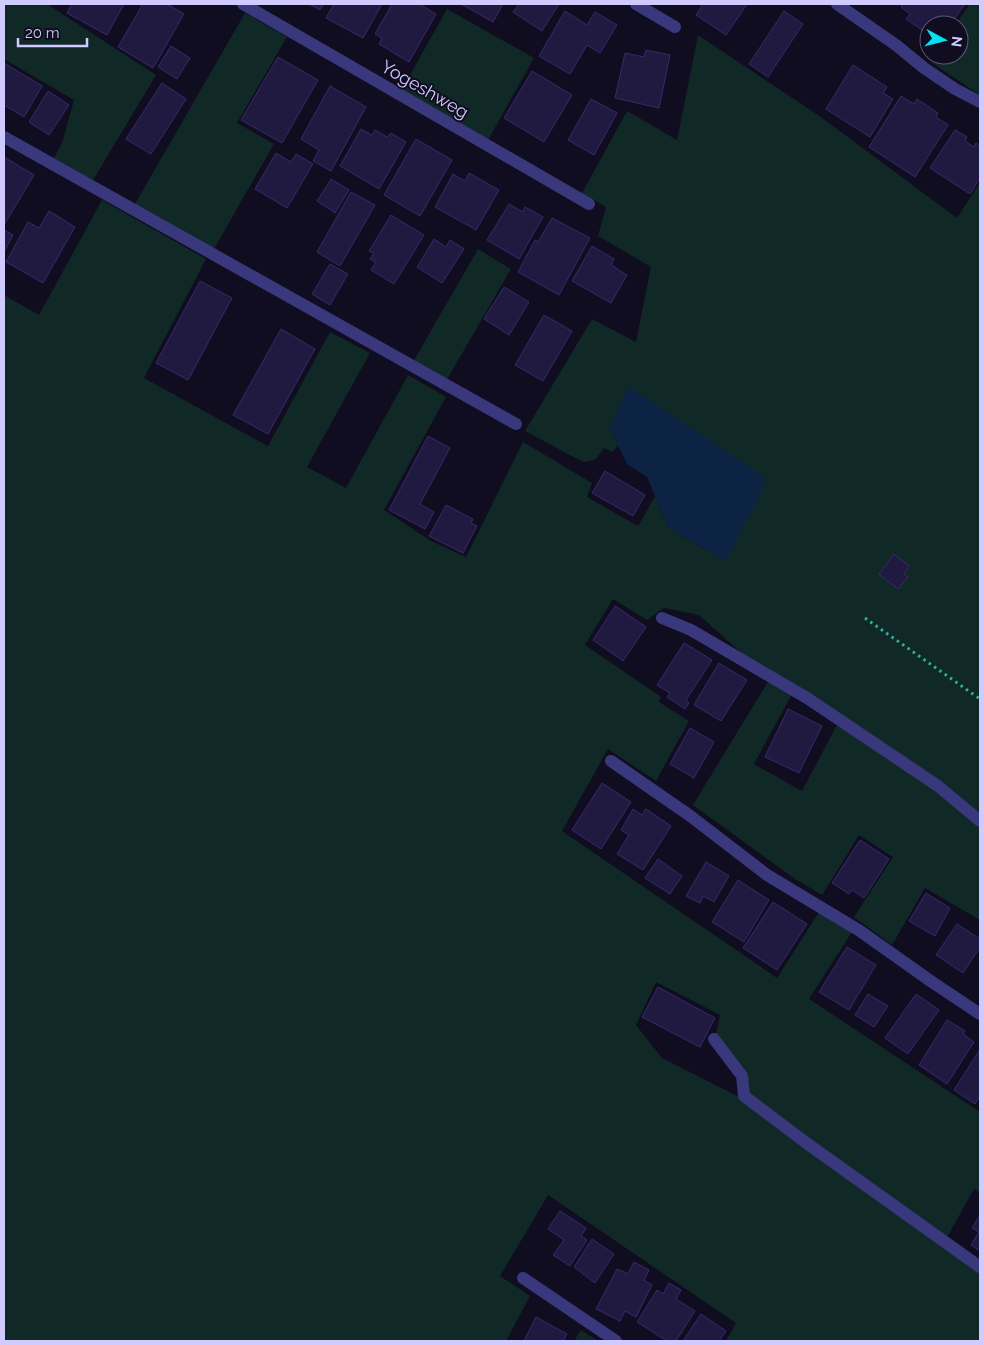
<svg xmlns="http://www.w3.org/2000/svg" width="984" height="1345" font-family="Raleway,sans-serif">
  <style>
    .green { fill: #102927 }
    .water { fill: #0c2343 }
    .building { fill: #201940; stroke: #362b6b }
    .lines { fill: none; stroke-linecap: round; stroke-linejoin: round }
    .path { stroke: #2fafa3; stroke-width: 3; stroke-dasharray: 2.5 4; stroke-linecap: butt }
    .minor { stroke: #39387d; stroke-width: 12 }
    .labels { text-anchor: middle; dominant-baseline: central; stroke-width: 4; stroke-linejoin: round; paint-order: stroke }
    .street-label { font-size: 18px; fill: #d0cbfe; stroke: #0f0d1f }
  </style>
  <rect width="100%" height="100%" fill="#0f0d1f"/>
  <path class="green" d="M 4,4 L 47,4 L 156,75 L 93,180 L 54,158 L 62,143 L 74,100 L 4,59 Z
    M 970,4 L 980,4 L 980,95 L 931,62 L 936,55 L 959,55 L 959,25 L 955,25 Z
    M 447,9 L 534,58 L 488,140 L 401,91 Z
    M 245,13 L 287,37 L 237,123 L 274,144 L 214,249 L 135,204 Z
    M 698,35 L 818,115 L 957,218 L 980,183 L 980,816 L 744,655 L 699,615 L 664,608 L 647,620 L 613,599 L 585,645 L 661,697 L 659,702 L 689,721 L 656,781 L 608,749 L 562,831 L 777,978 L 819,912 L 852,932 L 809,999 L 980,1112 L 980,1193 L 974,1189 L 946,1239 L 747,1093 L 716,1035 L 720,1015 L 656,982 L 636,1025 L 662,1058 L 743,1099 L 980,1271 L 980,1341 L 726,1341 L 736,1323 L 548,1195 L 500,1276 L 530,1296 L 506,1341 L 4,1341 L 4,295 L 39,315 L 102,200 L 206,259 L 144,378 L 268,446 L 330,332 L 370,353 L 307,467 L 346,488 L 408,375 L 446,397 L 384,510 L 431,541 L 466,557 L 523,442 L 592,483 L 587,497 L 638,526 L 655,496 L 668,527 L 725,561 L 610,429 L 618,445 L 613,452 L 604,448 L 595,460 L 583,462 L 525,431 L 592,319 L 636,342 L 651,267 L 598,236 L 606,207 L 582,193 L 627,111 L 677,140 Z
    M 478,249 L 511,269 L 446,381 L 413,362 Z
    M 769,680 L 792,694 L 754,764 L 802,791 L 838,723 L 935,789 L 980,826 L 980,920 L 925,888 L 892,945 L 854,917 L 893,857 L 859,835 L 822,895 L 795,879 L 693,805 Z
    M 581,1330 L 598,1341 L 574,1341 Z"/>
  <path class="water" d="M 628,386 L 762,475 L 765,486 L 725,561 L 668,527 L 647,477 L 627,464 L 610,429 Z"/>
  <path class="building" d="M 72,4 L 124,4 L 107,35 L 67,13 Z
    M 143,4 L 167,4 L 184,14 L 153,68 L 118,47 Z
    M 309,4 L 324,4 L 320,10 Z
    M 334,4 L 382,4 L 363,38 L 326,18 Z
    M 392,4 L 419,4 L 436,14 L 409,62 L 379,44 L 382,38 L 375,34 Z
    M 461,4 L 503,4 L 493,22 Z
    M 519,4 L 559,4 L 542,31 L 513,12 Z
    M 703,4 L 747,4 L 726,35 L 696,15 Z
    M 904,4 L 965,4 L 950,25 L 929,25 L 929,35 L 906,19 L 910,14 L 901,7 Z
    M 565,11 L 587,25 L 595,12 L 617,25 L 600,53 L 587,45 L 570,74 L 539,56 Z
    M 784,11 L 803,24 L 768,77 L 749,64 Z
    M 171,46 L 190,58 L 177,79 L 158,67 Z
    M 646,50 L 670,55 L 659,108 L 615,98 L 625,53 L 644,57 Z
    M 278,57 L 318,80 L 282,143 L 241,120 Z
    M 4,63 L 42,86 L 24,117 L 4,105 Z
    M 853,65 L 887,87 L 883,93 L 893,99 L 870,137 L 826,109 Z
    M 532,71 L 572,95 L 544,142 L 504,118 Z
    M 162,83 L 186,99 L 151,154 L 126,139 Z
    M 330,86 L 366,107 L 331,171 L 313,161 L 319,150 L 301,139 Z
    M 48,91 L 69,105 L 49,135 L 29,122 Z
    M 901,96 L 914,104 L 917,99 L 938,113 L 936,117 L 948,125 L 915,177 L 869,147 Z
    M 591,99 L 617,113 L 594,155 L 568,140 Z
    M 361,129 L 372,135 L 375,130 L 387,137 L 391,133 L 406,142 L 379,189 L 340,166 Z
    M 955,130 L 967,137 L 965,141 L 974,147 L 976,143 L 980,147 L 980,178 L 970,194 L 930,168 Z
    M 416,139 L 452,160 L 420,216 L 384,195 Z
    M 276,153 L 291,162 L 296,154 L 313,164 L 287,208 L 255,189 Z
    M 4,157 L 34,175 L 4,225 Z
    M 469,173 L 499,190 L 476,230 L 435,207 L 453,174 L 465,181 Z
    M 331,179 L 349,190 L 335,213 L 317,201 Z
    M 351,192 L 375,205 L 340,266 L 317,252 Z
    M 509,204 L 523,212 L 525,207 L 543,217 L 519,259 L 487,240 Z
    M 49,211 L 75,227 L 43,283 L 6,262 L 28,222 L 39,228 Z
    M 391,215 L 424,235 L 394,284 L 371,270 L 376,262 L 370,259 L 374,253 L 369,251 Z
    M 552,218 L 590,238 L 559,295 L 518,272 L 535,240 L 538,242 Z
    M 4,230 L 13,235 L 4,252 Z
    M 434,239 L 446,247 L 450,240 L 464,249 L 442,283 L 417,267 Z
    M 592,246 L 614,259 L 611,265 L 627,275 L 611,303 L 572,281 Z
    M 330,264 L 348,274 L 330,305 L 312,294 Z
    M 200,281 L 232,298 L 188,380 L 156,363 Z
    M 504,287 L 529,302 L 509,335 L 484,319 Z
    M 544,315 L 572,331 L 543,381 L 515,365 Z
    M 281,329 L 315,349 L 268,434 L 233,415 Z
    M 428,436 L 450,448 L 420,504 L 434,512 L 425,529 L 389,510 Z
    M 605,471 L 645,495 L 633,516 L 592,493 Z
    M 446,505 L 473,519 L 471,523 L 477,526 L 463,553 L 429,536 Z
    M 894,554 L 909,566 L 904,574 L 908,577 L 898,589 L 879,574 Z
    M 615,606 L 646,627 L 623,661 L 593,640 Z
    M 684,643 L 712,660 L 686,700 L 689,703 L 685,709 L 667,697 L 670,693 L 657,685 Z
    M 719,663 L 747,680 L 721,721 L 694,705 Z
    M 788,709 L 822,726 L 799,773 L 765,757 Z
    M 690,728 L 714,742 L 694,778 L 670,764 Z
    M 602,783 L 631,802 L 601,849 L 572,830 Z
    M 633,809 L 642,815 L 646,809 L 671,826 L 643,870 L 617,854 L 629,835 L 621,830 Z
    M 860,840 L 889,859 L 864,898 L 852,890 L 849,894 L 832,883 Z
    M 658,859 L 682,876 L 670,894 L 645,878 Z
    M 706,862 L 729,876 L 714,902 L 703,896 L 700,903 L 686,896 Z
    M 738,880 L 769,900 L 744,942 L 712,922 Z
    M 926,893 L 950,908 L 935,936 L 909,921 Z
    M 773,902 L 807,924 L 777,970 L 743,948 Z
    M 957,924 L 980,939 L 980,947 L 963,973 L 936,955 Z
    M 847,947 L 876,965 L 849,1010 L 819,992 Z
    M 658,987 L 715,1018 L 700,1047 L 642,1017 Z
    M 868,994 L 888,1006 L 874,1027 L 855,1015 Z
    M 916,994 L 939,1010 L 908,1054 L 885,1038 Z
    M 947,1020 L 965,1031 L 963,1034 L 974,1042 L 947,1084 L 919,1065 Z
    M 979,1051 L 980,1052 L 980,1096 L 975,1104 L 954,1090 Z
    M 560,1211 L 586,1228 L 581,1236 L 587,1240 L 570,1266 L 553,1255 L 564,1240 L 548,1229 Z
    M 980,1215 L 980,1251 L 971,1245 L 979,1232 L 972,1228 Z
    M 592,1239 L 614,1254 L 595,1283 L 574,1267 Z
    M 634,1262 L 649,1270 L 644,1280 L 652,1285 L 636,1317 L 625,1311 L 620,1321 L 596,1309 L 617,1269 L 628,1274 Z
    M 669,1283 L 681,1290 L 676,1299 L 695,1311 L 676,1341 L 667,1341 L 637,1322 L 657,1290 L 663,1294 Z
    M 701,1314 L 726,1331 L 719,1341 L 683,1341 Z
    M 536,1317 L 567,1334 L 563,1341 L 524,1341 Z"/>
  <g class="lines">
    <path class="path" d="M 865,618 L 980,699"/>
    <path class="minor" d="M 243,4 L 589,204
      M 636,4 L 675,27
      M 837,4 L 896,45 L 924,68 L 955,89 L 980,102
      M 4,137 L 516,424
      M 662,618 L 691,630 L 807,698 L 938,786 L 980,821
      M 611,761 L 689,815 L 767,875 L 860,931 L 932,982 L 980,1014
      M 714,1039 L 742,1076 L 744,1096 L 805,1142 L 980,1267
      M 523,1278 L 616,1341"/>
  </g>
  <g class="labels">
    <g class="street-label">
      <text transform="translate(425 89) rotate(30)">Yogeshweg</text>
    </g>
  </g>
  <rect width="984" height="1345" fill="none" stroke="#d0cbfe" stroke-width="10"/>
  <g transform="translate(944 40) rotate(97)"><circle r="24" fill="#0f0d1f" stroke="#5c5978"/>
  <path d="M0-4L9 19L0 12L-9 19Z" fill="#03e1f2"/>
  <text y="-8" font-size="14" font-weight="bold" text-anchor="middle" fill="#d0cbfe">N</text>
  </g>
  <path d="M18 38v8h69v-8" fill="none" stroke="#d0cbfe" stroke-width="2.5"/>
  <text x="25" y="38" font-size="15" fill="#d0cbfe" stroke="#0f0d1f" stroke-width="4" paint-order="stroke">20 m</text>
</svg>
